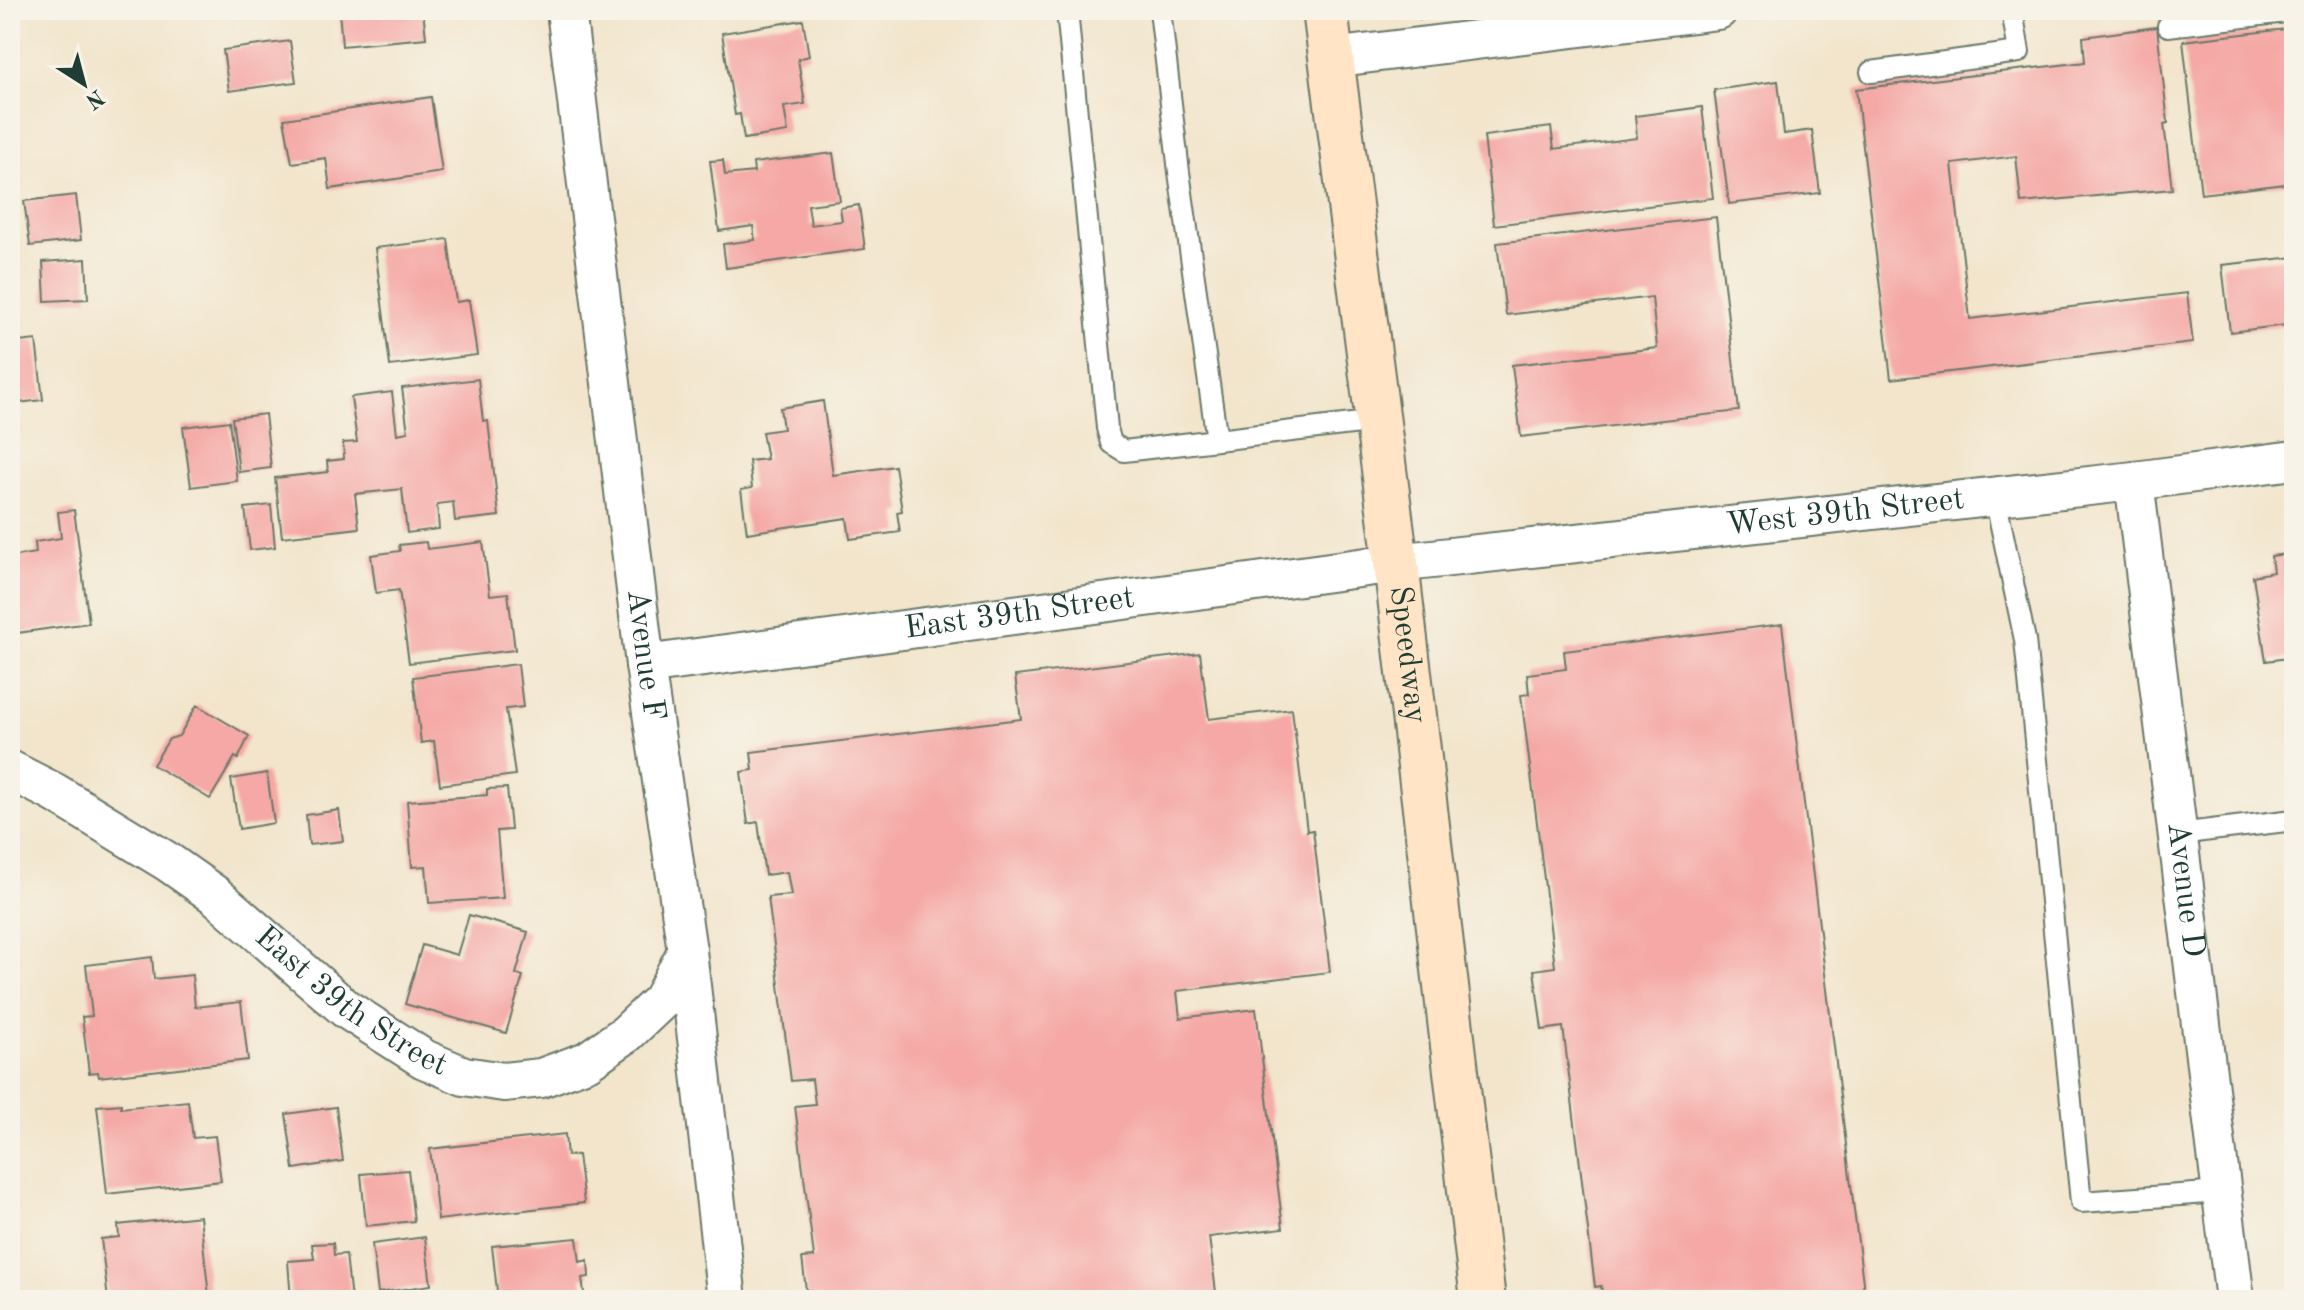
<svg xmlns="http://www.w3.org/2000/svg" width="2304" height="1310" font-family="'Old Standard TT',serif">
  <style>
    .building { fill: #f5a8a5 }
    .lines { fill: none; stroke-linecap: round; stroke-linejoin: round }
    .lane-casing { stroke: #697869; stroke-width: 24 }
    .street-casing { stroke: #697869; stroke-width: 42 }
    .secondary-casing { stroke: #697869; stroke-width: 48 }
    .lane { stroke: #fff; stroke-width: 20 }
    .street { stroke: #fff; stroke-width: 38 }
    .secondary { stroke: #ffe4c6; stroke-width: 44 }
    .labels { text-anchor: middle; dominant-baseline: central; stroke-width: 6; stroke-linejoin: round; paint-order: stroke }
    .street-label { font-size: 32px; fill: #1f3d34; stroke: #f7f3e8 }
  </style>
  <rect width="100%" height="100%" fill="#f7f3e8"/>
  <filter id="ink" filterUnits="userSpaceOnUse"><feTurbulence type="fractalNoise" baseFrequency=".0125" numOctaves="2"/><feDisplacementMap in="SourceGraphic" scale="16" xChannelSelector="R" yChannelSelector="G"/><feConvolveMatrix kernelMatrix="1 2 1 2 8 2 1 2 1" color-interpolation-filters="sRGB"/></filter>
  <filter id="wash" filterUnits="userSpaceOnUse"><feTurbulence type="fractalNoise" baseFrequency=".006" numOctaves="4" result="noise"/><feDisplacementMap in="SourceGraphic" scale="32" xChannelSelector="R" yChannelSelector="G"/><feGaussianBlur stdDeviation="1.8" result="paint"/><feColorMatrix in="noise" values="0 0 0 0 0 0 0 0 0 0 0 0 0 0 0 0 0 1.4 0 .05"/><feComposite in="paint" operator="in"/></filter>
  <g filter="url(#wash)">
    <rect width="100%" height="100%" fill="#f2e5cc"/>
    <g id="blocks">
      <path class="building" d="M 339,10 L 423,10 L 426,38 L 342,46 Z
        M 1419,10 L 1473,10 L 1473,12 L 1420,19 Z
        M 803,20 L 809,56 L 798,59 L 805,104 L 784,107 L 788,132 L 744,139 L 740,114 L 735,115 L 722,33 Z
        M 2157,27 L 2168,123 L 2164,124 L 2172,189 L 2021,203 L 2016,156 L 1952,164 L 1970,319 L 2187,293 L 2193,343 L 1891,379 L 1856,89 L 2085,62 L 2083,37 Z
        M 2294,28 L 2294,140 L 2291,141 L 2294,183 L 2201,194 L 2183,41 Z
        M 290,41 L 296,82 L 229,91 L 223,50 Z
        M 1778,81 L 1784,134 L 1812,130 L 1820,193 L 1729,204 L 1714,90 Z
        M 431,97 L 442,172 L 330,189 L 326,158 L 292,163 L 284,119 Z
        M 1702,107 L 1713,198 L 1494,225 L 1484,136 L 1551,127 L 1554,149 L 1637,138 L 1635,116 Z
        M 833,153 L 840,201 L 808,205 L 811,225 L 842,221 L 840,208 L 859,205 L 865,249 L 726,268 L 723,244 L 755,240 L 753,226 L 719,231 L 710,161 L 723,160 L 725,175 L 754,172 L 753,163 Z
        M 76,195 L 81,240 L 30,246 L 24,201 Z
        M 1716,217 L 1739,411 L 1521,437 L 1512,365 L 1657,348 L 1652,297 L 1506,315 L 1497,243 Z
        M 448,239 L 456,302 L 469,300 L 477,355 L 390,366 L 375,248 Z
        M 2294,257 L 2294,324 L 2230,332 L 2222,265 Z
        M 86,259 L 88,299 L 45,301 L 43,262 Z
        M 36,340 L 43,400 L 10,404 L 10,343 Z
        M 478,379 L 483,421 L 488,421 L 499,516 L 455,521 L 453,502 L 437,504 L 439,529 L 407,533 L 402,489 L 355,494 L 359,528 L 282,537 L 275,478 L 328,472 L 327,461 L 344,459 L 343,443 L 357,442 L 351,397 L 392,392 L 397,434 L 408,432 L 402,388 Z
        M 823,401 L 833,475 L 895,466 L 902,511 L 897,512 L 900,532 L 850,539 L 847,518 L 747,533 L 741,490 L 752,488 L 749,461 L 767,459 L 762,432 L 783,429 L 780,408 Z
        M 265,414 L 271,468 L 239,472 L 232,418 Z
        M 229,421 L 237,481 L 191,487 L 183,427 Z
        M 271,505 L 275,547 L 250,550 L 245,508 Z
        M 74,510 L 89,623 L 10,634 L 10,557 L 36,553 L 35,542 L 61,538 L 58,512 Z
        M 426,542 L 427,549 L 483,542 L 490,595 L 508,593 L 515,650 L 409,663 L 399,590 L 376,593 L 371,555 L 400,551 L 399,545 Z
        M 2294,553 L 2294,657 L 2266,661 L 2253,576 L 2273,572 L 2271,556 Z
        M 1782,624 L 1865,1299 L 1603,1300 L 1601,1286 L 1595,1287 L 1563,1027 L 1542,1030 L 1534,970 L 1555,967 L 1521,695 L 1529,694 L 1527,674 L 1566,669 L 1564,651 Z
        M 1200,653 L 1209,719 L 1292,709 L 1307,831 L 1313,830 L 1330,972 L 1177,991 L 1180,1018 L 1256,1009 L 1283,1228 L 1209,1237 L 1217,1300 L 820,1300 L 819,1296 L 807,1298 L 802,1258 L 814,1257 L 795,1106 L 815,1104 L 812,1079 L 791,1081 L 768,897 L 791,895 L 787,872 L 765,875 L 758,822 L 748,824 L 741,772 L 753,770 L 751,752 L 1021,719 L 1015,676 Z
        M 518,664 L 523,707 L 506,709 L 515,775 L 440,785 L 434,741 L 421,743 L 413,677 Z
        M 197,705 L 249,736 L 238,759 L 235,757 L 210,799 L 153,765 L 169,739 L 179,736 Z
        M 267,773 L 274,823 L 239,829 L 231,779 Z
        M 507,788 L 511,830 L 497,831 L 503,898 L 429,903 L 426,866 L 412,867 L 407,801 L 487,795 L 487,789 Z
        M 339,810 L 343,841 L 309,845 L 306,815 Z
        M 469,915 L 528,932 L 516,974 L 523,976 L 506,1033 L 405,1004 L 422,945 L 457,955 Z
        M 152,957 L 154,979 L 192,975 L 195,1007 L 241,1002 L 248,1060 L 99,1077 L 98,1072 L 89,1073 L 82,1017 L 92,1016 L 86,965 Z
        M 188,1101 L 193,1138 L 215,1136 L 221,1181 L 107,1194 L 97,1106 L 121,1104 L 121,1108 Z
        M 336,1107 L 343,1161 L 294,1169 L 286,1114 Z
        M 565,1134 L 567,1156 L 578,1155 L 584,1203 L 438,1220 L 430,1149 Z
        M 408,1170 L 414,1221 L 366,1226 L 361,1174 Z
        M 200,1216 L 209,1296 L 221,1295 L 222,1300 L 108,1300 L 101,1239 L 119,1237 L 118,1225 Z
        M 425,1237 L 431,1285 L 378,1293 L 372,1244 Z
        M 577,1238 L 580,1262 L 588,1260 L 589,1277 L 582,1278 L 585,1300 L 498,1300 L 492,1246 Z
        M 333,1243 L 334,1255 L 346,1254 L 351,1300 L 291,1300 L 288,1261 L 314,1259 L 312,1244 Z"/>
    </g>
  </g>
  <g filter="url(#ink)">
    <use href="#blocks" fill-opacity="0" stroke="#697869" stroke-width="2"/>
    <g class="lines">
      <g class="lane-casing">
        <path id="lane" d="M 1067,10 L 1107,428 L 1111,443 L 1124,451 L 1377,421
          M 1160,10 L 1179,172 L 1217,440
          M 2168,26 L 2294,11
          M 1871,72 L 2019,52 L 2012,10
          M 1995,497 L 2025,640 L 2081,1202 L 2222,1192
          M 2178,834 L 2294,820"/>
      </g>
      <g class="street-casing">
        <g id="street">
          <path id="s1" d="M 566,10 L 645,665 L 687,951 L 727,1300"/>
          <path d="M 1331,58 L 1718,10"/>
          <path id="s2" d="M 2134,481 L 2235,1300"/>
          <path id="s3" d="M 645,665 L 1396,563 L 2134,481 L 2294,460"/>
          <path id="s4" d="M 10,770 L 55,793 L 168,862 L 215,895 L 346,1009 L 424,1059 L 464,1076 L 504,1082 L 541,1078 L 587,1061 L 626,1034 L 662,1000 L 687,951"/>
        </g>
      </g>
      <g class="secondary-casing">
        <g id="secondary">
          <path id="s5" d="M 1325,10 L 1396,563 L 1483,1300"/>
        </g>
      </g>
      <use href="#lane" class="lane"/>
      <use href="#street" class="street"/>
      <use href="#secondary" class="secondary"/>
    </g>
  </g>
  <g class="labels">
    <g class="street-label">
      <text stroke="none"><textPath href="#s3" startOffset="1210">West 39th Street</textPath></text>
      <text stroke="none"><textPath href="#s3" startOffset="378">East 39th Street</textPath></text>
      <text stroke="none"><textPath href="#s1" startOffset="650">Avenue F</textPath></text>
      <text stroke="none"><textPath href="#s5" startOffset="650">Speedway</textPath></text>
      <text stroke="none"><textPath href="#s2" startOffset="412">Avenue D</textPath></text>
      <text stroke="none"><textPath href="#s4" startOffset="414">East 39th Street</textPath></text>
    </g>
  </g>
  <rect width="2304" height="1310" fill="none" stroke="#f7f3e8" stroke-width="40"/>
  <g transform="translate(84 84) rotate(144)" stroke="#f7f3e8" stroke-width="6" paint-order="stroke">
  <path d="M0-6L14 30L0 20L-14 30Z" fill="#1f3d34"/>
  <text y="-12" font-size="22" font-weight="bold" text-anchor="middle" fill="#1f3d34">N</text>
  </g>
</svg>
